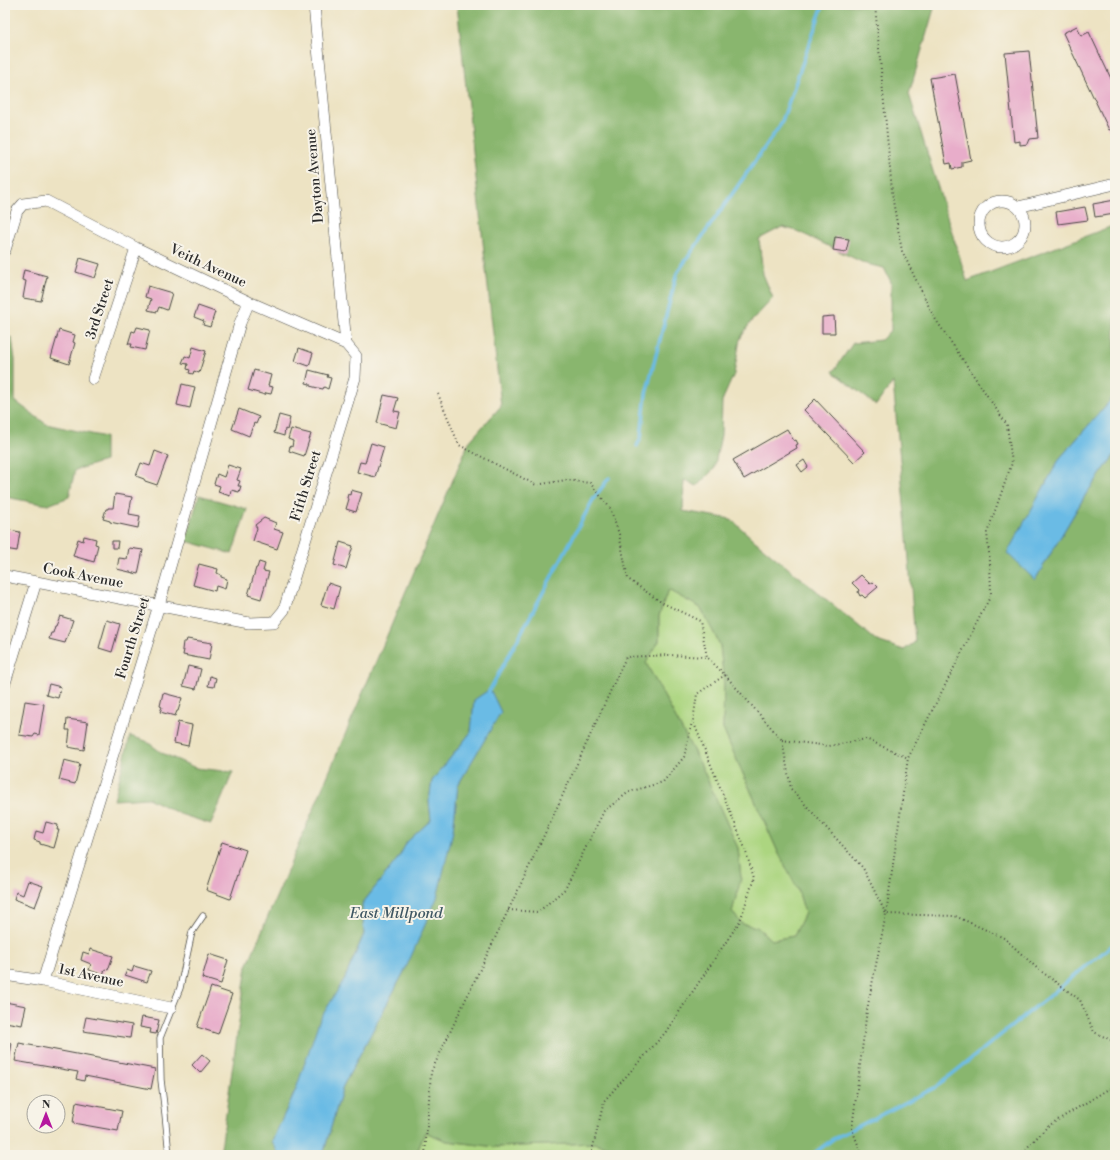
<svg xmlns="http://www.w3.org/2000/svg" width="1120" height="1160" font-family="'Libre Bodoni',serif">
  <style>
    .green { fill: #acd580; stroke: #6c8056 }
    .forest { fill: #89b66e; stroke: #5a704c; fill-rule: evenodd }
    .water { fill: #6abbe5; stroke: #4a7388 }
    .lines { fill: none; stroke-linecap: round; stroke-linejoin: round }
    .stream { stroke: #6abbe5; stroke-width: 3.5 }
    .building { fill: #e8adca }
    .service-casing { stroke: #484742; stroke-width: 7 }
    .minor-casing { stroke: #484742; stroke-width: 12 }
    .path { stroke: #484742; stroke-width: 2; stroke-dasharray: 1 3; stroke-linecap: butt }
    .service { stroke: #fff; stroke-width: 5.5 }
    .minor { stroke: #fff; stroke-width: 11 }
    .labels { text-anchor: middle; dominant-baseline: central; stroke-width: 4; stroke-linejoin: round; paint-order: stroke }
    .street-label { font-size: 14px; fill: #2b2b2b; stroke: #f7f3e8 }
    .water-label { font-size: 15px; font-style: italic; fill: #3e5663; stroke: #f7f3e8 }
  </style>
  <rect width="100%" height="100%" fill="#f7f3e8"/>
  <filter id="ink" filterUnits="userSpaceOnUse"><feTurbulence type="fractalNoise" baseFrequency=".025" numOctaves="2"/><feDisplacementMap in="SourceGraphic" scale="8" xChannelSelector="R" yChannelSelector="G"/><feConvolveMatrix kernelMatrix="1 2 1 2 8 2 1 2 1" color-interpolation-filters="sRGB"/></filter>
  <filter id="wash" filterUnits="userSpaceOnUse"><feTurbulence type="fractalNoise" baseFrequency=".012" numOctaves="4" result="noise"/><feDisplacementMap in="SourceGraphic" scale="16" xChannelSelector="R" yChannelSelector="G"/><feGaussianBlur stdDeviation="0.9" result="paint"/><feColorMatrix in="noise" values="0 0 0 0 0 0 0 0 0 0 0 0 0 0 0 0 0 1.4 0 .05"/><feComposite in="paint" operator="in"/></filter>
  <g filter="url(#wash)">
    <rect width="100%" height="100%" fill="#ede3c3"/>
    <path class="green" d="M 668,590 L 701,608 L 720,645 L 724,683 L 723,729 L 778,852 L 798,890 L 805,913 L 794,936 L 771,940 L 757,927 L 742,924 L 732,912 L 741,878 L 738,848 L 701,765 L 646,663 L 659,641 L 659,616 Z
      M 425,1132 L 447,1141 L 496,1147 L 593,1143 L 608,1146 L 615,1155 L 416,1155 Z"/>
    <path class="forest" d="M 457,5 L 935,5 L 909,94 L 967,281 L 1115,225 L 1115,395 L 1060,458 L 1008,553 L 1035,580 L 1086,494 L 1115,454 L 1115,1155 L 615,1155 L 608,1146 L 593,1143 L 496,1147 L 447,1141 L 425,1132 L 416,1155 L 323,1155 L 343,1086 L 405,970 L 453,831 L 458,785 L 500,712 L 474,700 L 471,732 L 432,781 L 429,801 L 431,820 L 407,842 L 399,857 L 362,904 L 364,934 L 296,1089 L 272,1141 L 279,1155 L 220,1155 L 247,966 L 469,442 L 501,406 ZM 782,227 L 797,231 L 866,264 L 884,268 L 891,282 L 891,330 L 881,340 L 853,343 L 833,372 L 876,405 L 893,382 L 909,560 L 915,642 L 904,650 L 877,641 L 755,541 L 731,519 L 683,511 L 684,480 L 697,486 L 714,469 L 721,435 L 722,401 L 734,374 L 740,339 L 750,323 L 773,298 L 763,274 L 759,239 ZM 668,590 L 701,608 L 720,645 L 724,683 L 723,729 L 778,852 L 798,890 L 805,913 L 794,936 L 771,940 L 757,927 L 742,924 L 732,912 L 741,878 L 738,848 L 701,765 L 646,663 L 659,641 L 659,616 Z
      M 5,335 L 12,338 L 15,360 L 15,401 L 46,424 L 105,437 L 105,461 L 75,470 L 69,497 L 48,505 L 5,497 Z
      M 199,495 L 247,509 L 232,554 L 186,541 Z
      M 130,736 L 146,741 L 162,753 L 196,768 L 233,772 L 211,824 L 180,814 L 148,798 L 114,800 Z"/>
    <path class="water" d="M 1115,395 L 1115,454 L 1086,494 L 1035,580 L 1007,553 L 1060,458 Z
      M 490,689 L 501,712 L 458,785 L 453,831 L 437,898 L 405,970 L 343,1086 L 323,1155 L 279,1155 L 272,1141 L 296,1089 L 319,1021 L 345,978 L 364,934 L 362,904 L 399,857 L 407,842 L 431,820 L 429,801 L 432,781 L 471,732 L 474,700 Z"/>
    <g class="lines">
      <path class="stream" d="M 637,446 L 641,437 L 646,394 L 677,273 L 781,124 L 823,5
        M 488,693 L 519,637 L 594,498 L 609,478
        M 812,1155 L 833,1139 L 936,1087 L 1115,943"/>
    </g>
    <g id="blocks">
      <path class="building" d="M 988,5 L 1014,5 L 1014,7 L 988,9 Z
        M 1077,26 L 1081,36 L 1089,32 L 1115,87 L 1115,127 L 1109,130 L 1063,33 Z
        M 1029,51 L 1038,138 L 1030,139 L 1028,144 L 1020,145 L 1020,141 L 1014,142 L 1005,53 Z
        M 955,74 L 971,160 L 962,162 L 962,167 L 952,169 L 951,163 L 946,164 L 930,78 Z
        M 1115,200 L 1115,214 L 1095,217 L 1093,204 Z
        M 1085,207 L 1088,220 L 1058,224 L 1056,212 Z
        M 835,237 L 849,239 L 846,252 L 833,250 Z
        M 80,258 L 100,264 L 95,278 L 76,272 Z
        M 24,270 L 47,276 L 41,301 L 23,298 L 26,281 L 22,280 Z
        M 148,286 L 172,293 L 167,310 L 159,307 L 157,312 L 148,310 L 151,299 L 145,297 Z
        M 198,306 L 215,312 L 210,327 L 203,325 L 204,321 L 194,317 Z
        M 834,316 L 835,333 L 822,333 L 822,317 Z
        M 137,327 L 150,330 L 145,350 L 131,347 L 132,344 L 128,344 L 132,331 L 135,332 Z
        M 59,330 L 75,335 L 73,342 L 75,343 L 69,364 L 51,358 Z
        M 193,347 L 206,351 L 199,373 L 194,371 L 193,374 L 189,373 L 190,370 L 187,369 L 188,364 L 182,363 L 185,356 L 190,358 Z
        M 299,348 L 313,353 L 309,366 L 295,361 Z
        M 254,370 L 271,375 L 268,386 L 273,387 L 271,394 L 266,393 L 265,395 L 248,390 Z
        M 309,370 L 328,375 L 327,377 L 331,378 L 328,389 L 324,387 L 323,389 L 318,388 L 310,386 L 310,384 L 306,383 Z
        M 182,384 L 195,387 L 190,408 L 177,405 Z
        M 384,395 L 398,398 L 394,411 L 400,412 L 396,428 L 377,423 Z
        M 815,399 L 865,452 L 854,462 L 804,410 Z
        M 239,409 L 259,417 L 256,424 L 254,423 L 249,436 L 232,429 Z
        M 279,415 L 290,418 L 287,430 L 285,429 L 284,436 L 274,433 Z
        M 291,429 L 311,434 L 304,456 L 289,451 L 290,446 L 292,447 L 293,441 L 288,439 Z
        M 787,429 L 794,441 L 796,440 L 798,444 L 796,445 L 797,448 L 744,479 L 733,460 Z
        M 371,443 L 384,447 L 375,477 L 357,472 L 360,462 L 365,463 Z
        M 155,451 L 168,456 L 157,485 L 145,481 L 144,479 L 136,476 L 141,463 L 150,466 Z
        M 804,460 L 808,467 L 802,472 L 797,465 Z
        M 228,465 L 241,469 L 237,480 L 240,481 L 238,486 L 241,486 L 239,492 L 231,490 L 230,496 L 218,492 L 220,486 L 214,484 L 217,474 L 224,477 Z
        M 351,490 L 362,493 L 356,512 L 346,509 L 349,499 L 347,498 L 348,494 L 350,495 Z
        M 115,494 L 132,497 L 129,514 L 140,516 L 138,528 L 110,522 L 110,521 L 103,519 L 106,509 L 108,509 L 108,508 L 113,508 Z
        M 264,518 L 276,523 L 274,529 L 283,532 L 277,549 L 253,541 L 257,528 L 255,525 Z
        M 5,529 L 20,532 L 17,551 L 5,549 Z
        M 84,536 L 96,539 L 95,544 L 98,545 L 94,562 L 73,556 L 78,539 L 83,541 Z
        M 112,541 L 118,541 L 117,548 L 112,548 Z
        M 340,542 L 353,546 L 346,569 L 334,565 Z
        M 129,548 L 143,550 L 138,574 L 117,569 L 119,558 L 127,559 Z
        M 259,562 L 265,564 L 263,571 L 269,572 L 261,599 L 248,595 L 256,568 L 257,568 Z
        M 199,564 L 218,569 L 217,573 L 221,575 L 221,577 L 227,579 L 225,589 L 216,586 L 215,591 L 193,585 Z
        M 861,575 L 870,584 L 873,582 L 878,587 L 865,598 L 862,595 L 860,596 L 858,592 L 859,590 L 852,583 Z
        M 328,583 L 340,587 L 334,609 L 321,605 Z
        M 60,616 L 73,620 L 65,643 L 49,639 L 51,633 L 53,633 L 55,626 L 56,626 Z
        M 107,620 L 120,624 L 112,652 L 99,648 Z
        M 187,639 L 212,643 L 209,660 L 183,655 L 184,650 L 182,650 L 183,642 L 186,642 Z
        M 188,666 L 201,669 L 196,689 L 183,686 Z
        M 210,676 L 216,678 L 214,687 L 208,686 Z
        M 49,684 L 61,687 L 58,698 L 46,695 Z
        M 163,693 L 182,698 L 178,711 L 177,711 L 175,716 L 160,712 L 162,707 L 160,706 Z
        M 25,701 L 44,704 L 39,735 L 35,734 L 33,737 L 19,735 Z
        M 67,719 L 88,722 L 84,750 L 68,747 L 70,730 L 66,730 Z
        M 178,722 L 192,725 L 188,746 L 174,743 Z
        M 64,760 L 80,764 L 75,784 L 59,780 Z
        M 46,822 L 58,825 L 57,830 L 59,830 L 54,848 L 40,844 L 40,842 L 34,840 L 36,831 L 43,833 Z
        M 222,842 L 246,850 L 230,899 L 206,890 Z
        M 28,881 L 43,886 L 35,907 L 14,899 L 16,892 L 23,895 Z
        M 90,949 L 113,956 L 108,970 L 105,969 L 103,975 L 89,970 L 91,964 L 81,960 L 83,952 L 89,954 Z
        M 209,954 L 228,960 L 221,984 L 202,978 Z
        M 134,966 L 151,971 L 147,982 L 125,975 L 127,970 L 132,972 Z
        M 211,987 L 232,994 L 218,1034 L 197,1027 Z
        M 5,1002 L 26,1006 L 22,1025 L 5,1022 Z
        M 86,1017 L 132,1025 L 130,1038 L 83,1031 Z
        M 142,1017 L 159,1020 L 156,1034 L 150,1033 L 151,1029 L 140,1027 Z
        M 5,1042 L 12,1043 L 8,1066 L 5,1065 Z
        M 19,1043 L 155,1069 L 151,1089 L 85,1076 L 84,1081 L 76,1079 L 78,1072 L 15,1061 Z
        M 202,1054 L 210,1061 L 200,1073 L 192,1065 Z
        M 76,1102 L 122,1111 L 118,1131 L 73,1123 Z"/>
    </g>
  </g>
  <g filter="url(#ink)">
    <use href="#blocks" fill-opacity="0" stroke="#484742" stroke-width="1"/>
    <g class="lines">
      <g class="service-casing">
        <path id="service" d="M 169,1155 L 165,1114 L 161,1080 L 160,1038 L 180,988 L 192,932 L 203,916"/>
      </g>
      <g class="minor-casing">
        <path id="minor" d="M 314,5 L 346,344
          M979 224a23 23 0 1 1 46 0a23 23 0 1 1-46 0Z
          M 1018,207 L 1115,184
          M 5,250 L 17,211 L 23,204 L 46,201 L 136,248 L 249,302 L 346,344 L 356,356 L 355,378 L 284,610 L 274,622 L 249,623 L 5,576
          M 93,379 L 136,248
          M 5,683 L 36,582
          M 5,975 L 43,981 L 171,1008
          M 43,981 L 159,605 L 240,323 L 249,302"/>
      </g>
      <path class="path" d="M 438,394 L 459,445 L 536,485 L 566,480 L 590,483 L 610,508 L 619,534 L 628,579 L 661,602 L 700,621 L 707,657 L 725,675 L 782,740 L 791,789 L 863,868 L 886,914 L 955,916 L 1004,938 L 1038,969 L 1080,1000 L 1094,1032 L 1115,1042
        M 782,740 L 829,746 L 866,739 L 908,758
        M 508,910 L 538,912 L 565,889 L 604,811 L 629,792 L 663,782 L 684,757 L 692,722
        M 426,1153 L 440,1155
        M 425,1155 L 431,1072 L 549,825 L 626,657 L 670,655 L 707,657
        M 591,1155 L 604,1101 L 665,1033 L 740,921 L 754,878 L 744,846 L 693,721 L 697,694 L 725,675
        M 862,1155 L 852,1129 L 867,1010 L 886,914 L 908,758 L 991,595 L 990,562 L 987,533 L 1012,463 L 1007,425 L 934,317 L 902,251 L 893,201 L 875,5
        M 1020,1155 L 1048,1126 L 1115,1085"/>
      <use href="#service" class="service"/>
      <use href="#minor" class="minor"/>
    </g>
  </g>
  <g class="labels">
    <g class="street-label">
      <text transform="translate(315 176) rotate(-95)">Dayton Avenue</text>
      <text transform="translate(208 266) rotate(25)">Veith Avenue</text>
      <text transform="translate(100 309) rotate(-72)">3rd Street</text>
      <text transform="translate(306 486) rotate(-73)">Fifth Street</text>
      <text transform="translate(83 576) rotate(11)">Cook Avenue</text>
      <text transform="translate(133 638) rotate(-73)">Fourth Street</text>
      <text transform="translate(91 976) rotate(12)">1st Avenue</text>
    </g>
    <g class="water-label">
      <text x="396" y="913">East Millpond</text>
    </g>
  </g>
  <rect width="1120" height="1160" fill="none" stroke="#f7f3e8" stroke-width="20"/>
  <g transform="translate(46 1114)"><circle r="19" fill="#f7f3e8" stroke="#a5a39c"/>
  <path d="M0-3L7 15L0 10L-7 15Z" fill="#b5179e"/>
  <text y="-6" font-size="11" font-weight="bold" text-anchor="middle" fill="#2b2b2b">N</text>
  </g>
</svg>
